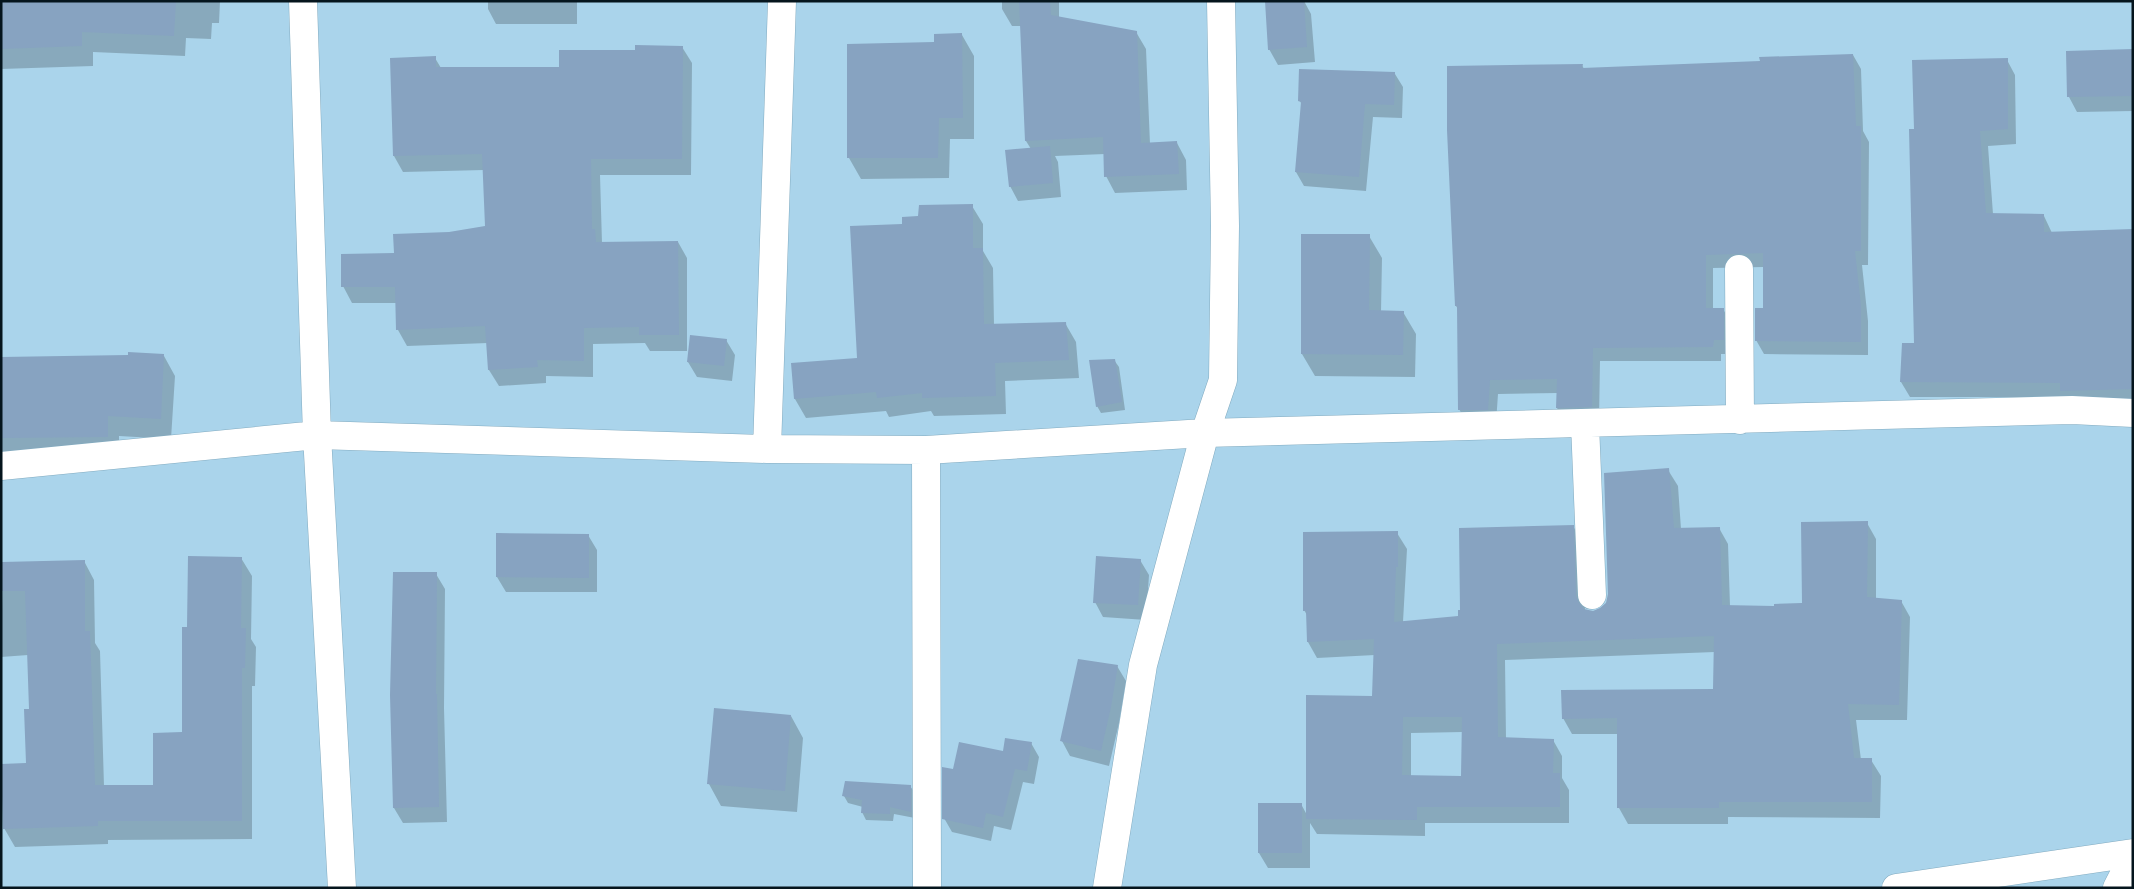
<svg xmlns="http://www.w3.org/2000/svg" width="2134" height="889" font-family="Figtree,sans-serif">
  <style>
    .shadow { fill: #0003; fill-rule: evenodd }
    .building { fill: #87a3c1; fill-rule: evenodd }
    .lines { fill: none; stroke-linecap: round; stroke-linejoin: round }
    .minor-casing { stroke: #82abc0; stroke-width: 29 }
    .minor { stroke: #fff; stroke-width: 28 }
  </style>
  <rect width="100%" height="100%" fill="#aad4eb"/>
  <path class="shadow" d="M 1,1 L 220,1 L 219,23 L 212,23 L 211,39 L 186,38 L 185,56 L 93,52 L 93,66 L 1,69 Z
    M 488,1 L 577,1 L 577,24 L 496,24 L 488,9 Z
    M 1002,1 L 1059,1 L 1059,18 L 1136,32 L 1146,49 L 1150,144 L 1177,143 L 1186,160 L 1187,190 L 1115,193 L 1106,176 L 1105,154 L 1055,156 L 1058,162 L 1061,197 L 1018,201 L 1010,186 L 1031,149 L 1026,141 L 1021,26 L 1012,26 L 1002,9 Z
    M 1304,1 L 1311,14 L 1315,62 L 1278,65 L 1269,49 Z
    M 962,35 L 974,56 L 974,139 L 950,139 L 949,178 L 861,179 L 849,158 L 935,43 Z
    M 682,47 L 692,63 L 691,175 L 600,175 L 602,243 L 678,242 L 687,258 L 687,351 L 650,351 L 645,343 L 593,344 L 593,377 L 546,376 L 546,383 L 499,386 L 489,370 L 488,343 L 407,346 L 398,330 L 397,303 L 352,303 L 343,286 L 395,254 L 449,233 L 487,227 L 484,170 L 403,172 L 394,156 L 435,58 L 441,68 L 560,68 L 636,51 Z
    M 2133,51 L 2133,111 L 2077,112 L 2069,97 L 2067,53 Z
    M 1853,55 L 1861,69 L 1863,131 L 1869,142 L 1868,265 L 1862,265 L 1868,321 L 1868,355 L 1764,354 L 1756,340 L 1764,309 L 1764,267 L 1713,268 L 1713,309 L 1723,309 L 1731,323 L 1731,354 L 1721,354 L 1721,361 L 1600,361 L 1599,421 L 1565,422 L 1557,408 L 1558,393 L 1498,394 L 1496,423 L 1467,423 L 1459,409 L 1458,309 L 1456,306 L 1582,65 L 1584,69 L 1761,62 Z
    M 2007,60 L 2015,75 L 2016,144 L 1988,146 L 1993,214 L 2044,216 L 2052,233 L 2133,230 L 2133,404 L 2065,397 L 1910,397 L 1901,382 L 1915,345 L 1915,130 Z
    M 1395,74 L 1403,87 L 1402,118 L 1373,117 L 1366,191 L 1304,186 L 1296,172 L 1302,105 L 1300,101 Z
    M 972,206 L 983,224 L 983,251 L 993,268 L 994,325 L 1065,323 L 1076,342 L 1079,378 L 1005,381 L 1006,414 L 934,416 L 931,411 L 889,417 L 886,411 L 806,418 L 795,399 L 792,364 L 858,359 L 903,225 L 919,217 Z
    M 1369,236 L 1382,258 L 1381,312 L 1403,312 L 1416,334 L 1415,377 L 1315,376 L 1302,354 Z
    M 726,340 L 735,355 L 732,381 L 697,377 L 688,362 Z
    M 164,356 L 175,376 L 171,439 L 119,436 L 119,456 L 1,458 L 1,358 Z
    M 1114,360 L 1119,367 L 1125,410 L 1101,413 L 1097,406 Z
    M 1668,470 L 1678,486 L 1681,529 L 1719,528 L 1728,544 L 1730,606 L 1775,607 L 1803,604 L 1867,523 L 1876,539 L 1876,599 L 1901,601 L 1910,617 L 1907,720 L 1856,720 L 1861,760 L 1871,760 L 1881,776 L 1880,818 L 1728,817 L 1728,824 L 1628,824 L 1619,808 L 1618,734 L 1572,734 L 1563,718 L 1714,691 L 1715,652 L 1505,660 L 1506,739 L 1553,740 L 1562,756 L 1562,778 L 1569,790 L 1569,823 L 1425,823 L 1425,836 L 1317,834 L 1310,823 L 1310,868 L 1268,868 L 1259,853 L 1301,804 L 1307,815 L 1374,697 L 1375,655 L 1317,658 L 1308,642 L 1307,615 L 1304,610 L 1397,533 L 1407,549 L 1403,622 L 1459,618 L 1573,526 L 1582,542 L 1585,610 L 1593,612 L 1601,609 L 1607,602 ZM 1463,732 L 1462,777 L 1411,776 L 1411,733 Z
    M 498,535 L 588,535 L 597,550 L 597,592 L 506,592 L 497,577 Z
    M 241,558 L 252,576 L 251,639 L 256,647 L 255,686 L 252,686 L 252,839 L 108,840 L 108,844 L 15,847 L 4,828 L 27,764 L 30,710 L 28,655 L 1,657 L 3,563 L 84,561 L 94,580 L 95,643 L 100,651 L 104,786 L 155,786 L 183,733 L 188,628 Z
    M 1140,560 L 1149,575 L 1146,620 L 1103,617 L 1095,602 Z
    M 436,574 L 445,589 L 444,708 L 447,822 L 403,823 L 394,808 Z
    M 1117,666 L 1126,681 L 1119,723 L 1109,766 L 1070,756 L 1062,741 Z
    M 791,716 L 803,738 L 797,812 L 721,806 L 709,784 Z
    M 1031,743 L 1039,757 L 1034,784 L 1023,782 L 1011,830 L 994,826 L 991,841 L 952,832 L 944,818 L 954,771 Z
    M 910,786 L 915,793 L 915,818 L 894,814 L 893,821 L 866,820 L 862,812 L 863,807 L 848,803 L 844,796 Z"/>
  <path class="building" d="M 1,1 L 176,1 L 174,36 L 82,32 L 82,46 L 1,49 Z
    M 1019,1 L 1050,1 L 1051,15 L 1137,31 L 1141,143 L 1177,141 L 1179,174 L 1104,177 L 1103,137 L 1025,141 Z
    M 1265,1 L 1304,1 L 1307,47 L 1268,50 Z
    M 962,33 L 963,118 L 939,118 L 938,158 L 847,158 L 847,44 L 934,42 L 934,34 Z
    M 635,45 L 683,46 L 682,159 L 591,159 L 592,229 L 595,229 L 596,242 L 678,241 L 679,335 L 639,335 L 639,327 L 584,328 L 584,361 L 537,360 L 538,367 L 488,370 L 485,326 L 396,330 L 395,287 L 341,287 L 341,254 L 394,253 L 393,234 L 449,232 L 485,226 L 482,154 L 393,156 L 390,58 L 436,56 L 436,67 L 559,67 L 559,50 L 635,50 Z
    M 2133,49 L 2133,96 L 2067,97 L 2066,51 Z
    M 1853,54 L 1856,126 L 1861,126 L 1861,251 L 1855,251 L 1861,306 L 1861,342 L 1755,341 L 1755,308 L 1763,308 L 1763,253 L 1706,255 L 1706,308 L 1724,308 L 1724,340 L 1714,340 L 1713,347 L 1593,348 L 1592,407 L 1556,408 L 1557,379 L 1490,380 L 1488,410 L 1458,410 L 1457,306 L 1455,306 L 1447,130 L 1447,66 L 1583,64 L 1582,68 L 1760,61 L 1759,57 Z
    M 2008,58 L 2008,129 L 1980,131 L 1986,213 L 2044,214 L 2044,232 L 2133,229 L 2133,389 L 2060,391 L 2060,383 L 1900,382 L 1902,343 L 1914,343 L 1909,129 L 1914,129 L 1912,60 Z
    M 1299,69 L 1395,72 L 1394,105 L 1365,104 L 1359,177 L 1295,172 L 1301,102 L 1298,101 Z
    M 1050,146 L 1053,183 L 1009,187 L 1005,150 Z
    M 973,204 L 973,248 L 983,248 L 984,324 L 1066,322 L 1069,360 L 995,363 L 996,396 L 922,398 L 922,393 L 877,398 L 876,392 L 794,399 L 791,363 L 857,358 L 850,226 L 902,224 L 902,217 L 918,216 L 919,205 Z
    M 1301,234 L 1370,234 L 1369,310 L 1404,311 L 1403,355 L 1301,354 Z
    M 690,335 L 727,339 L 724,366 L 687,362 Z
    M 128,352 L 164,354 L 161,419 L 108,416 L 108,437 L 1,438 L 1,357 L 128,355 Z
    M 1115,359 L 1122,402 L 1096,407 L 1089,360 Z
    M 1669,468 L 1674,528 L 1720,527 L 1722,605 L 1774,606 L 1774,604 L 1802,603 L 1801,522 L 1868,521 L 1867,597 L 1902,600 L 1899,705 L 1848,704 L 1854,758 L 1872,758 L 1872,802 L 1719,802 L 1719,808 L 1617,808 L 1617,718 L 1562,719 L 1561,690 L 1713,689 L 1714,636 L 1497,644 L 1498,737 L 1554,739 L 1553,773 L 1560,773 L 1560,807 L 1417,807 L 1417,820 L 1306,819 L 1306,695 L 1372,696 L 1374,639 L 1307,642 L 1306,611 L 1303,611 L 1303,532 L 1398,531 L 1398,567 L 1396,567 L 1394,622 L 1458,616 L 1458,610 L 1460,610 L 1459,528 L 1574,525 L 1576,596 L 1579,603 L 1584,609 L 1593,611 L 1600,608 L 1606,603 L 1608,594 L 1604,473 ZM 1403,717 L 1462,717 L 1461,776 L 1402,775 Z
    M 496,533 L 589,534 L 589,578 L 496,577 Z
    M 188,556 L 242,557 L 241,628 L 246,628 L 245,668 L 242,668 L 242,821 L 98,821 L 98,826 L 3,829 L 1,764 L 26,763 L 24,709 L 29,709 L 25,591 L 2,591 L 2,562 L 85,560 L 85,631 L 90,631 L 95,785 L 153,785 L 153,733 L 182,732 L 182,627 L 187,627 Z
    M 1096,556 L 1141,559 L 1138,605 L 1093,603 Z
    M 393,572 L 437,572 L 436,694 L 437,694 L 439,807 L 393,808 L 390,695 Z
    M 1078,659 L 1118,665 L 1111,707 L 1101,751 L 1060,741 Z
    M 714,708 L 791,715 L 785,791 L 707,784 Z
    M 1005,738 L 1032,742 L 1027,771 L 1015,769 L 1003,817 L 986,813 L 983,828 L 942,819 L 942,767 L 953,769 L 959,742 L 1003,751 Z
    M 845,781 L 911,785 L 911,812 L 890,807 L 890,814 L 861,813 L 862,800 L 842,796 Z
    M 1258,803 L 1302,803 L 1302,853 L 1258,853 Z"/>
  <g class="lines">
    <g class="minor-casing">
      <path id="minor" d="M 303,1 L 317,435 L 342,888
        M 1739,269 L 1740,420
        M 1585,424 L 1592,595
        M 767,449 L 782,1
        M 926,450 L 927,888
        M 1,466 L 317,435 L 767,449 L 926,450 L 1205,433 L 2072,410 L 2133,413
        M 1107,888 L 1143,665 L 1205,433 L 1223,380 L 1225,226 L 1221,1
        M 1896,888 L 2133,853
        M 2117,888 L 2133,857"/>
    </g>
    <use href="#minor" class="minor"/>
  </g>
  <rect width="2134" height="889" fill="none" stroke="#05151d" stroke-width="5"/>
</svg>
